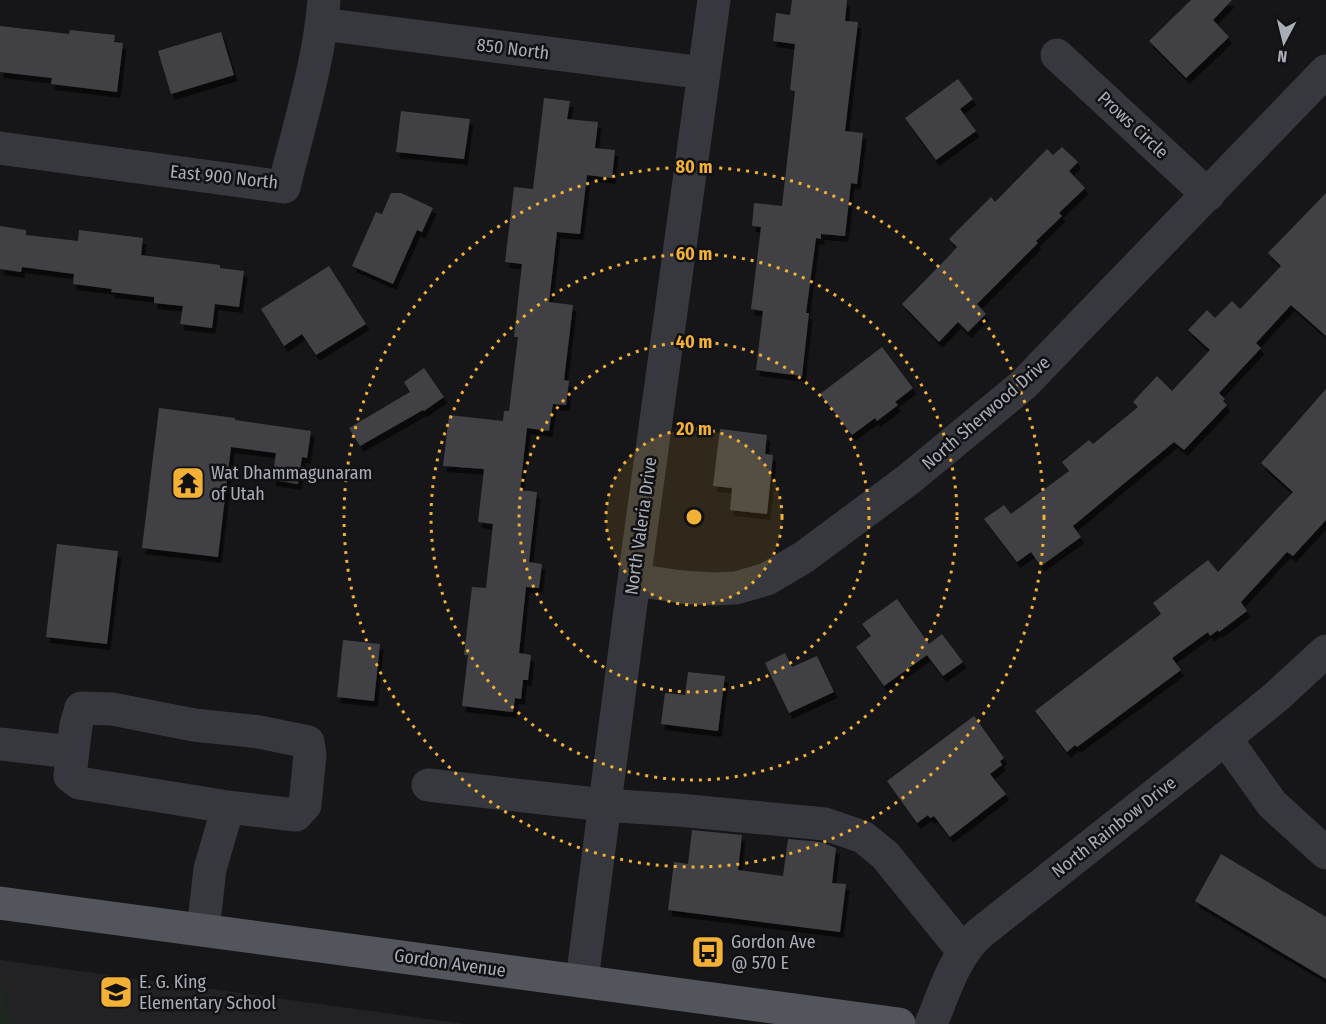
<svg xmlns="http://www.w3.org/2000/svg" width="1326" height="1024" font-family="'Fira Sans Condensed',sans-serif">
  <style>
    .built { fill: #222225 }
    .green { fill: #1e261f }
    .building { fill: #404145; filter: url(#shadow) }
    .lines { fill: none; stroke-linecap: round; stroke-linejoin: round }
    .minor { stroke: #37383d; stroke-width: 33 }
    .major { stroke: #53555c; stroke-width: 33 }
    .ring { fill: none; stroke: #f2b134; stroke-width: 3; stroke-dasharray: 3 6 }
    .labels { text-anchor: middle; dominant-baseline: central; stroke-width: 5; stroke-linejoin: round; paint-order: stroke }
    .street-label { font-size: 18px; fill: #a8adb8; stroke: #111113 }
    .poi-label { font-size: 18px; fill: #a8adb8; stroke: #111113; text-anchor: start }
    .centre { fill: #f2b134; stroke: #111113; stroke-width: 3 }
    .ring-label { font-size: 18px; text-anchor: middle; font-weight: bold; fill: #f2b134; stroke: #111113; stroke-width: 5; stroke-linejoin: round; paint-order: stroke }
  </style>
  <defs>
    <filter id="shadow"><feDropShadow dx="3.5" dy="6" stdDeviation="0" flood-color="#0009"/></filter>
  </defs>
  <rect width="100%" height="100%" fill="#161618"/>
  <path class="built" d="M 0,960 L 465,1024 L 0,1024 Z"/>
  <path class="green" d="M 0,972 L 2,972 L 5,1007 L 14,1024 L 0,1024 Z"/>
  <path class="building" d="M 792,0 L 847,0 L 845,21 L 858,22 L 845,131 L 863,133 L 857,184 L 851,183 L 845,236 L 821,234 L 821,239 L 816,238 L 806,313 L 809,313 L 802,376 L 756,370 L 763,311 L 751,309 L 761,227 L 752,226 L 754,203 L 782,206 L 795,91 L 790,90 L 795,44 L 773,41 L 776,13 L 790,15 Z
    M 1191,0 L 1232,0 L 1213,20 L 1229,37 L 1186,78 L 1149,41 Z
    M 0,26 L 69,34 L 70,30 L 115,35 L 114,42 L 123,43 L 117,92 L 51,84 L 52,78 L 0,72 Z
    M 221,32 L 234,75 L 171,94 L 158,51 Z
    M 958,79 L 973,99 L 960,109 L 976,131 L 936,160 L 905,118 Z
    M 544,98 L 570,101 L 567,119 L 598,122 L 595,148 L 615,150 L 612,178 L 587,175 L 580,234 L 557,232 L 549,302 L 573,305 L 564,380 L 569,381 L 566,405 L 553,404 L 549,431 L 527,428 L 520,490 L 537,492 L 529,562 L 542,564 L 539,588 L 526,587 L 519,653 L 531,655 L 528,680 L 523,680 L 521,699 L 515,698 L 513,712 L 462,706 L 468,655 L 464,655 L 472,587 L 486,588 L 493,524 L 478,522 L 484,469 L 443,466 L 449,415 L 503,421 L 504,411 L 509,411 L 518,337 L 514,337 L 522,264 L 505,262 L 514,187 L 533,189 Z
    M 401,111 L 470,119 L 464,159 L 396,152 Z
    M 1062,147 L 1078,162 L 1069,171 L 1085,188 L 1059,213 L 1062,216 L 1036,241 L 1038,243 L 977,304 L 986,314 L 968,332 L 958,322 L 939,342 L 902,304 L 948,257 L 957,247 L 949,239 L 991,197 L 995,202 L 1047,149 L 1053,155 Z
    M 391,193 L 401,193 L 433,208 L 422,232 L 417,230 L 393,284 L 352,266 L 376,212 L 382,214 Z
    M 1326,193 L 1326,336 L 1291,305 L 1256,343 L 1261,348 L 1219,393 L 1225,399 L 1223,401 L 1227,405 L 1184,450 L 1174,442 L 1073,526 L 1081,537 L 1041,566 L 1031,552 L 1017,562 L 984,519 L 1004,505 L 1011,514 L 1069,471 L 1062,462 L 1089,440 L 1093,444 L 1138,407 L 1133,402 L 1157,376 L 1172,391 L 1210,350 L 1188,330 L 1207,310 L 1215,318 L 1232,301 L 1240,309 L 1281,266 L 1268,253 Z
    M 0,226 L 26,230 L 26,235 L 78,241 L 79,230 L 143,238 L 141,255 L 220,265 L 220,268 L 244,271 L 239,307 L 215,304 L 212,328 L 180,324 L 183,306 L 154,303 L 154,297 L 111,292 L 112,289 L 73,284 L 74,274 L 22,267 L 21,272 L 0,269 Z
    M 329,266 L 366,324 L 316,355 L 302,334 L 284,346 L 261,309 Z
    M 882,347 L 913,388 L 895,402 L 898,405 L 877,421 L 875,418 L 852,435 L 820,394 Z
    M 424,368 L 444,397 L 424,411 L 423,410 L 360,446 L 349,428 L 410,392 L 404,382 Z
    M 1326,389 L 1326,520 L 1293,556 L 1287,552 L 1241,602 L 1247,611 L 1219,632 L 1218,630 L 1210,636 L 1208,632 L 1172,658 L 1181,670 L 1077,747 L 1075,745 L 1067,752 L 1035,711 L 1161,614 L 1153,603 L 1208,560 L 1218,572 L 1293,492 L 1261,463 Z
    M 159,408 L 235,418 L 235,420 L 311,431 L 307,458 L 302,457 L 298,484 L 272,480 L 276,453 L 231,447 L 218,557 L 142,548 Z
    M 720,429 L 767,435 L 765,454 L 773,455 L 767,514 L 730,510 L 732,488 L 713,486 Z
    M 57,544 L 118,551 L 107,644 L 46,637 Z
    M 897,599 L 929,644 L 942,634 L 963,662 L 943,676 L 927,655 L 884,686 L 856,647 L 871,636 L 862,624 Z
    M 343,640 L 380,644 L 374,701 L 337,697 Z
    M 785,653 L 792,667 L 817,656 L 834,692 L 789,713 L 765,663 Z
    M 688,672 L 725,676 L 718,731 L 661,724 L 665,693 L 685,695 Z
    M 974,716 L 1004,758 L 1000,761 L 1002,765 L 990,774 L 1006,794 L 950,837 L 934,816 L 930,818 L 928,815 L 917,823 L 887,781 Z
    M 692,830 L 742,835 L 738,870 L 783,876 L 788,839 L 821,842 L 836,848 L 832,883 L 846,884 L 840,932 L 668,910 L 674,862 L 688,864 Z
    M 1221,854 L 1326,917 L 1326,979 L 1195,901 Z"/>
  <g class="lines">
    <path class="minor" d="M 322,24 L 704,73
      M 1057,55 L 1208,195
      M 0,148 L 284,187 C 299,125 319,63 324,0
      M 634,580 L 682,587 L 714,589 L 736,588 L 767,579 L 804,557 L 909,479 L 1023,385 L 1326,71
      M 1225,738 L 1272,804 L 1326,853
      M 0,744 L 72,752
      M 428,785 L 604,805 L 678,810 L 825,824 L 863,837 L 885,855 L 964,952
      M 203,930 L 210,869 L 228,807 L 296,815 L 305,805 L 310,755 L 308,742 L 259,732 L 194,725 L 112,709 L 81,708 L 76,725 L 70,776 L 79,783 L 228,807
      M 582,980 L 634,580 L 714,0
      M 931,1024 C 944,993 954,957 979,934 L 1195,763 L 1276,697 L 1326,651"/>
    <path class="major" d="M 0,903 L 899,1024"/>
  </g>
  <circle cx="694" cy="517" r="88" fill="#f2b134" fill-opacity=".12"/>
  <g class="ring">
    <circle cx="694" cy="517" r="88"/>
    <circle cx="694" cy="517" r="175"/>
    <circle cx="694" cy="517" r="263"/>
    <circle cx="694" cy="517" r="350"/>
  </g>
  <defs>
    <g id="temple-square" transform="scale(1.725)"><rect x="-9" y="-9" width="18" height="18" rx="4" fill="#f2b134" stroke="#111113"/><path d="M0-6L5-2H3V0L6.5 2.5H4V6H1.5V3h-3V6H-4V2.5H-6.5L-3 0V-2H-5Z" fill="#111"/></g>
    <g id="bus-square" transform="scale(1.725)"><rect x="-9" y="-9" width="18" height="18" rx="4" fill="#f2b134" stroke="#111113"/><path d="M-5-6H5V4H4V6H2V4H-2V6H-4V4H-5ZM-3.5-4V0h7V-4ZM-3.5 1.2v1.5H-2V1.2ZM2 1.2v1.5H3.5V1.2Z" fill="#111"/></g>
    <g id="school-square" transform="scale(1.725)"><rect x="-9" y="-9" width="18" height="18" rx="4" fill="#f2b134" stroke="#111113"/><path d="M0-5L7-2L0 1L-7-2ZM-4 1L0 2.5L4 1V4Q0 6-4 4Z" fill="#111"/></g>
  </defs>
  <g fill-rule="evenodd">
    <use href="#temple-square" x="188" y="483"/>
    <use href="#bus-square" x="708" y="952"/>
    <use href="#school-square" x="116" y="992"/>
  </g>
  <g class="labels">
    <g class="street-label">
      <text transform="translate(513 49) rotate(7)">850 North</text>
      <text transform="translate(1133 125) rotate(43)">Prows Circle</text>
      <text transform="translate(224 177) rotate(6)">East 900 North</text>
      <text transform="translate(986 413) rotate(-41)">North Sherwood Drive</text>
      <text transform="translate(641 526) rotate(-82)">North Valeria Drive</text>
      <text transform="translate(1114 827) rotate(-38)">North Rainbow Drive</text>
      <text transform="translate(450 963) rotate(8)">Gordon Avenue</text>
    </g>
    <g class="poi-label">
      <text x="211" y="473">Wat Dhammagunaram<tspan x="211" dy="21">of Utah</tspan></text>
      <text x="731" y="942">Gordon Ave<tspan x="731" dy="21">@ 570 E</tspan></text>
      <text x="139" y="982">E. G. King<tspan x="139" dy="21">Elementary School</tspan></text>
    </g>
  </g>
  <circle cx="694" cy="517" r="9" class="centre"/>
  <g class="ring-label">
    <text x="694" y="173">80 m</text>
    <text x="694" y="260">60 m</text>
    <text x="694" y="348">40 m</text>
    <text x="694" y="435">20 m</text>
  </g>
  <g transform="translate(1284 42) rotate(187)" stroke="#111113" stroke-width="4.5" paint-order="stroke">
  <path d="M0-4.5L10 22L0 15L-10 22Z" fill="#a8adb8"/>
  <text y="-9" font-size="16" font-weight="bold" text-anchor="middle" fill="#a8adb8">N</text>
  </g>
</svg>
